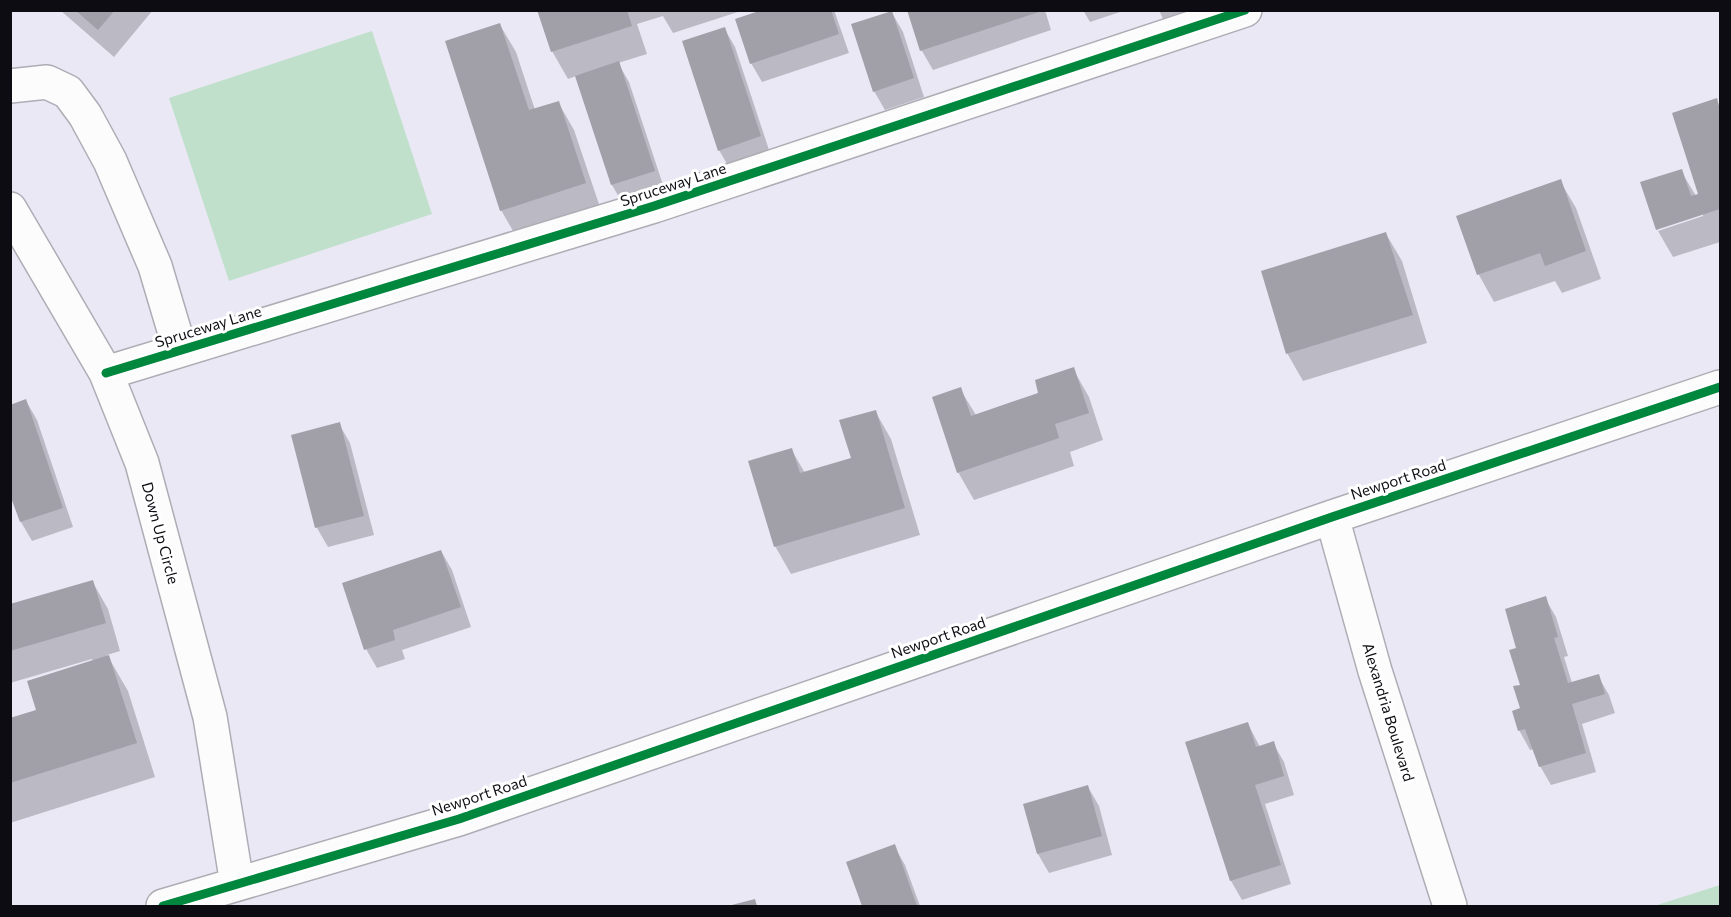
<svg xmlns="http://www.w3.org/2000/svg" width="1731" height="917" font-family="Commissioner,sans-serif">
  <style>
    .green { fill: #c0e0cc }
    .shadow { fill: #0003 }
    .building { fill: #a19fa8 }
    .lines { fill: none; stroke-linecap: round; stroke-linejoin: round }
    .minor-casing { stroke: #aeacb4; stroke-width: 36 }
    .minor { stroke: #fcfcfd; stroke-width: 33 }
    .cycleway-casing { stroke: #fff; stroke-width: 13 }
    .cycleway { stroke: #00873e; stroke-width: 9 }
    .labels { text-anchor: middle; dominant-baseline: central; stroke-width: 6; stroke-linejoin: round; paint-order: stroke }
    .street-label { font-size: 15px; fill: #0d0c12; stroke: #fff }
  </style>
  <rect width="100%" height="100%" fill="#eae8f4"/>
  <path class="green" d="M 372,31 L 432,214 L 229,281 L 169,98 Z
    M 1720,885 L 1720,906 L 1654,906 Z"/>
  <path class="shadow" d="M 60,10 L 153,10 L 114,57 Z
    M 539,10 L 744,10 L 673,33 L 663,16 L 637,24 L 647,54 L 618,63 L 629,82 L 665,191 L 623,204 L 612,185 L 576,76 L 568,79 L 552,51 Z
    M 766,10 L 834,10 L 849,53 L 762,82 L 751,63 Z
    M 908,10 L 1045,10 L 1051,30 L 933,70 L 922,51 Z
    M 1083,10 L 1126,10 L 1090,22 Z
    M 1159,10 L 1188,10 L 1163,19 Z
    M 892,13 L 903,32 L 924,97 L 885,110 L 874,91 Z
    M 500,25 L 516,52 L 535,110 L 558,102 L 574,130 L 601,210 L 517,238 L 501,210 Z
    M 724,28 L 735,47 L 771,156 L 730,169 L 719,150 Z
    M 1716,100 L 1720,108 L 1720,242 L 1673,257 L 1658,231 L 1703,216 L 1703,213 L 1657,228 L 1681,171 L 1696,196 L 1700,195 Z
    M 1560,181 L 1576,208 L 1601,279 L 1562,293 L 1555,281 L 1494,302 L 1479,275 L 1458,217 Z
    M 1386,234 L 1402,261 L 1427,343 L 1303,381 L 1287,353 Z
    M 1073,369 L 1089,397 L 1103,440 L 1070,452 L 1074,466 L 974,500 L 958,472 L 960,389 L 976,415 L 1040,394 Z
    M 26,401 L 37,420 L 73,527 L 32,541 L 21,522 Z
    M 875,411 L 891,439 L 920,535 L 791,574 L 775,546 L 791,449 L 805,473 L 853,459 Z
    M 339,424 L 350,443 L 374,535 L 328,547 L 317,528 L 293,436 Z
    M 441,551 L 452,570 L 471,627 L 402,650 L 405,659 L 377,668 L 366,649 Z
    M 92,581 L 108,609 L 120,651 L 107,655 L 128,691 L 155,777 L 10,823 L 10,718 L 12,719 L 38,711 L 93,662 L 92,659 L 10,683 L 10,605 Z
    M 1545,598 L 1556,617 L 1568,656 L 1564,657 L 1572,683 L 1598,676 L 1609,695 L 1615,713 L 1582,724 L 1596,772 L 1551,785 L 1540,766 L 1534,749 L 1530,750 L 1519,730 L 1522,686 L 1518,649 Z
    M 1248,724 L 1260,747 L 1273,743 L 1284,762 L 1294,795 L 1265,804 L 1291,884 L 1242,900 L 1231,881 L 1187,743 Z
    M 1088,787 L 1099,806 L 1112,855 L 1049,873 L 1038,854 L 1024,805 Z
    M 894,846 L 905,865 L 920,906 L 864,906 L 848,863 Z"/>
  <path class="building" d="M 75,10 L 115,10 L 98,30 Z
    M 537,10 L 627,10 L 632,26 L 551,52 Z
    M 762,10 L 831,10 L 839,34 L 750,64 L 735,19 Z
    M 907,10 L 1042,10 L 1042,11 L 920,51 Z
    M 892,11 L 914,78 L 873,92 L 851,24 Z
    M 500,23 L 529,110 L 559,101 L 586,183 L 500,211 L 445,41 Z
    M 725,27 L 761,136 L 718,151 L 682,41 Z
    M 619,61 L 655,171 L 611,185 L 575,76 Z
    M 1717,98 L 1720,110 L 1720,209 L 1656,230 L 1640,182 L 1682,169 L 1691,196 L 1698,194 L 1672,113 Z
    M 1561,179 L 1586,251 L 1545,266 L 1540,253 L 1477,275 L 1456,216 Z
    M 1386,232 L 1413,315 L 1286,354 L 1261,271 Z
    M 1074,367 L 1089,413 L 1055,424 L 1059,438 L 957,473 L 932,397 L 961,387 L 971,416 L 1038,393 L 1035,380 Z
    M 26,399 L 63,508 L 20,522 L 10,495 L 10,405 Z
    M 876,410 L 905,508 L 774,547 L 748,461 L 792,448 L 800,473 L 851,458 L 839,420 Z
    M 340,422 L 364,516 L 315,528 L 291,435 Z
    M 441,550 L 461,607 L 393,630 L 395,640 L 364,650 L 342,583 Z
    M 93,580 L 106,623 L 10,651 L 10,604 Z
    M 1546,596 L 1558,637 L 1554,638 L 1568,683 L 1599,674 L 1605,694 L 1572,704 L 1586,753 L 1539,767 L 1525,729 L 1518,731 L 1512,711 L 1520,708 L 1513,686 L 1520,685 L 1509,650 L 1516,648 L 1505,609 Z
    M 109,655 L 137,743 L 10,783 L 10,718 L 36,710 L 27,681 Z
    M 1248,722 L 1256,747 L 1274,741 L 1284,776 L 1255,785 L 1281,865 L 1230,881 L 1185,742 Z
    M 1088,785 L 1102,836 L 1037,854 L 1023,804 Z
    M 895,844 L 917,906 L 862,906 L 846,862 Z
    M 755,899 L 757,906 L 728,906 Z"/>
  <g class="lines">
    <g class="minor-casing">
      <path id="minor" d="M 10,86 L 47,82 L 68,92 L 85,115 L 110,161 L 155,266 L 180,350
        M 10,209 L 106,373 L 142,463 L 210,717 L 237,884
        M 106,373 L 654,206 L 1245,10
        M 1332,517 L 1375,671 L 1450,906
        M 163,906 L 459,819 L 1332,517 L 1720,387"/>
    </g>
    <use href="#minor" class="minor"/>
    <g class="cycleway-casing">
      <path id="cycleway" d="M 106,373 L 654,206 L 1245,10
        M 163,906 L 459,819 L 1332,517 L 1720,387"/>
    </g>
    <use href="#cycleway" class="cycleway"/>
  </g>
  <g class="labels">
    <g class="street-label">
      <text transform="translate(673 184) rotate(-18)">Spruceway Lane</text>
      <text transform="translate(208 326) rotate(-17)">Spruceway Lane</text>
      <text transform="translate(1398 479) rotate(-18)">Newport Road</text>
      <text transform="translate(161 533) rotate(75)">Down Up Circle</text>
      <text transform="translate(938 637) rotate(-19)">Newport Road</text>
      <text transform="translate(1389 712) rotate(73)">Alexandria Boulevard</text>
      <text transform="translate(479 795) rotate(-18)">Newport Road</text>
    </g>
  </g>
  <rect width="1731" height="917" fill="none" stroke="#0d0c12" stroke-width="24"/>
</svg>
